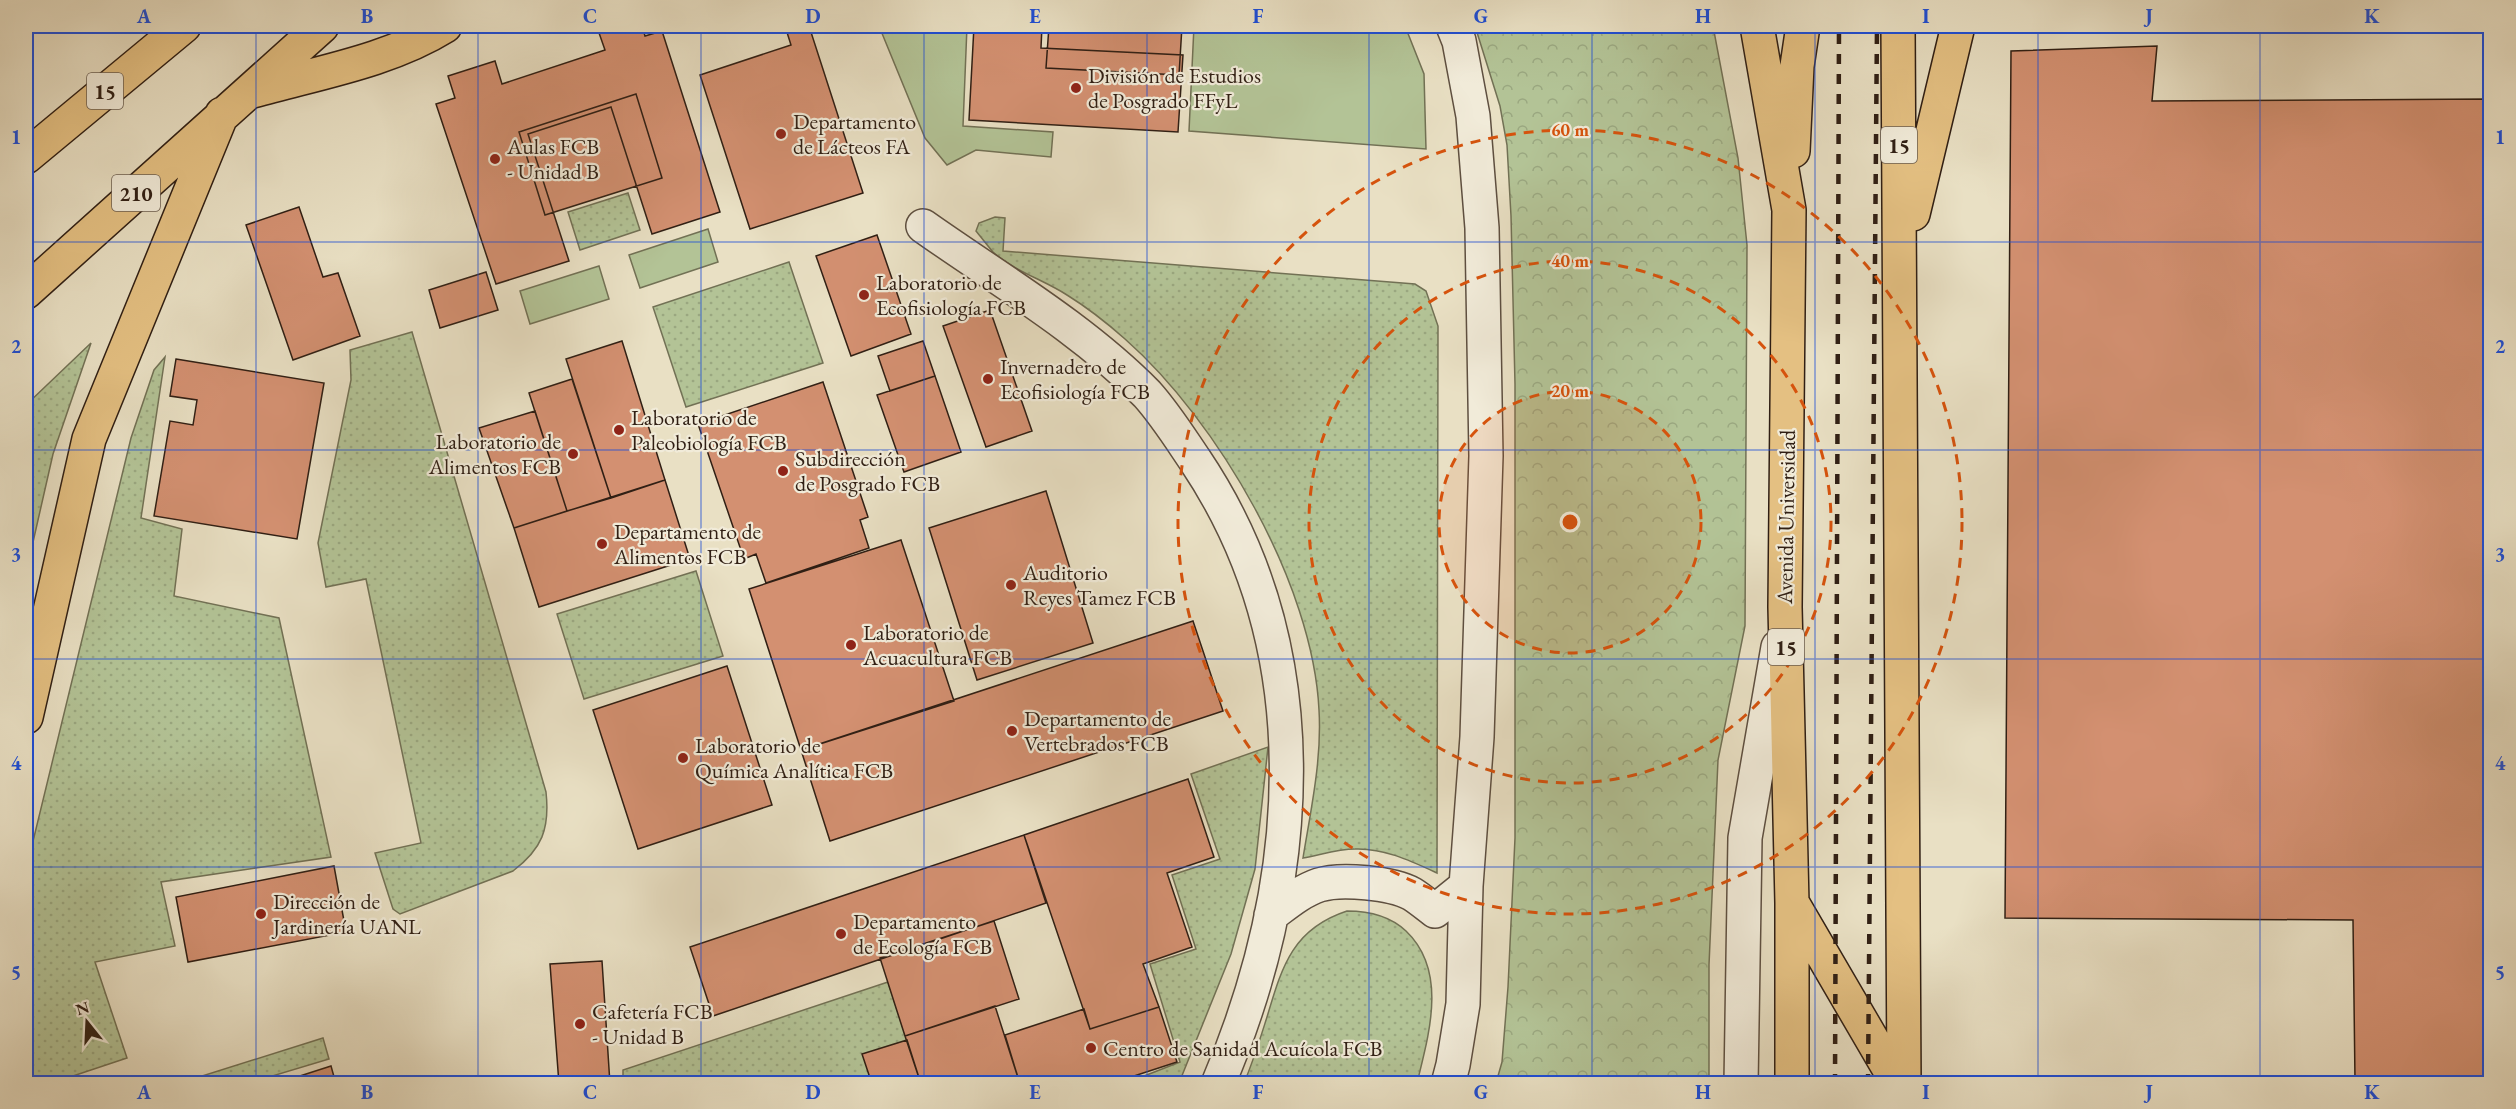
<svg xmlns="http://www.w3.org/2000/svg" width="2516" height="1109" font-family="'EB Garamond',serif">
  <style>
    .grass { fill: #b3c396; stroke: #727155; stroke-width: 1.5 }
    .park { fill: url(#park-crowns); stroke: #727155; stroke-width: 1.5 }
    .garden { fill: url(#garden-dots); stroke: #727155; stroke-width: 1.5 }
    .building { fill: #d39071; stroke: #301f14; stroke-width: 1.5 }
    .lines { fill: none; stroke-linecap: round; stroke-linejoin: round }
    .minor-casing { stroke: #5e4f40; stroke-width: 36 }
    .highway-casing { stroke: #301f14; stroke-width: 36 }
    .minor { stroke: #f1ebd9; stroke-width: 33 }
    .highway { stroke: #e4c082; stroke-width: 33 }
    .rail { stroke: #301f14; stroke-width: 4.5; stroke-dasharray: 10 10; stroke-linecap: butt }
    .grid { fill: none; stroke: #1d4ed8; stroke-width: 1.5; stroke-opacity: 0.55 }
    .ring { fill: none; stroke: #d6530d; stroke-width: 3; stroke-dasharray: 10 8 }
    .poi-dot { fill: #8f2418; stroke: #f1ebd9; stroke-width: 2 }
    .labels { text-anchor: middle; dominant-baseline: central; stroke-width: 4.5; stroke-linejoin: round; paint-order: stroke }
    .shield { fill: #f1ebd9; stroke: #6a5c4f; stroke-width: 1.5 }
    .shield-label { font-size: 21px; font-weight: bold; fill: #301f14 }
    .poi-label { font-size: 22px; fill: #301f14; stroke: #f1ebd9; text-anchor: start }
    .street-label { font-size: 22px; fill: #301f14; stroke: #f1ebd9 }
    .centre { fill: #d6530d; stroke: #f1ebd9; stroke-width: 3 }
    .ring-label { font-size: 18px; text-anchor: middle; font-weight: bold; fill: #d6530d; stroke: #f1ebd9; stroke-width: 4.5; stroke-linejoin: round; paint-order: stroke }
    .neatline { fill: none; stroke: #1d4ed8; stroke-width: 2 }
    .grid-label { font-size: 20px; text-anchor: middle; font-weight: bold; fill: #1d4ed8 }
  </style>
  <defs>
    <pattern id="park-crowns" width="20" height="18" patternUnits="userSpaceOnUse" patternTransform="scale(1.5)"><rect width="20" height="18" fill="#b3c396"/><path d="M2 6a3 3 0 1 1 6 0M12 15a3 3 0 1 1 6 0" fill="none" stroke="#9aa780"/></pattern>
    <pattern id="garden-dots" width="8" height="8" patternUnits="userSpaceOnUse" patternTransform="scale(1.5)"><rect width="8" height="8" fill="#b3c396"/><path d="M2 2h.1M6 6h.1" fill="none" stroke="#9aa780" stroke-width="1.8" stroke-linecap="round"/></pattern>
  </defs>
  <rect width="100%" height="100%" fill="#e9e0c4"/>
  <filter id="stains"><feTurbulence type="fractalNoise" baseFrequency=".00333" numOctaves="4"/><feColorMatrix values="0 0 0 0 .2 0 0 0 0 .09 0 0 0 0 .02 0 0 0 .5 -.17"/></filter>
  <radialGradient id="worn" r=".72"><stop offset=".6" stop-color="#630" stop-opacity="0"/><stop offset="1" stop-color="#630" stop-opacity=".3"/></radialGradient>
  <path class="grass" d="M 879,26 L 967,26 L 963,126 L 1053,132 L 1051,157 L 976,150 L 947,165 L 925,138 Z
    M 1194,26 L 1405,26 L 1424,74 L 1426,149 L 1189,131 Z
    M 708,229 L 718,262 L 640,288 L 629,255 Z
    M 599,266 L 609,299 L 530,324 L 520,291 Z"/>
  <path class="park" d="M 1475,26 L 1713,26 L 1738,158 L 1747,245 L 1745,626 L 1718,760 L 1709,965 L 1709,1083 L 1496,1083 L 1502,1062 L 1508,987 L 1515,838 L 1515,384 L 1511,216 L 1507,145 L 1500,106 Z"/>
  <path class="garden" d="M 628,193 L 640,230 L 580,250 L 568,212 Z
    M 995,217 L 1005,218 L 1003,251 L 1415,284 L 1426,291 L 1438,326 L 1437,873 C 1411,861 1384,848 1355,849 C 1338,849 1320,855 1303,858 C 1311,809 1322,759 1319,710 C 1313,584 1218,421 1125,339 C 1107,323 1088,308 1067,295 C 1044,280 1014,271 993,252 C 987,245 981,237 976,231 L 979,223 Z
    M 789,262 L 823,363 L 686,407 L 653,307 Z
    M 412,332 L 546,792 C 550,829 542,849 513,871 L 400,914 L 393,909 L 375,853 L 421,843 L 366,579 L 326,587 L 318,543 L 351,380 L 350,350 Z
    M 91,343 L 53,454 L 26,573 L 26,405 Z
    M 165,357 L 141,518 L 182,529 L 174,596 L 279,618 L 331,857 L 161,882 L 175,946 L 95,962 L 127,1058 L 52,1083 L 26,1083 L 26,870 L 131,438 L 154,370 Z
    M 696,571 L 723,656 L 584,699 L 557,614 Z
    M 1268,747 L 1255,869 L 1231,954 L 1179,1083 L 1141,1083 L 1139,1078 L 1180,1062 L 1150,964 L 1196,949 L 1172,875 L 1220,859 L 1191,774 Z
    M 1347,911 C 1369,911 1390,916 1406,931 C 1448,971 1429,1034 1417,1083 L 1244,1083 C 1253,1062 1260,1039 1267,1017 C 1282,967 1292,929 1347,911 Z
    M 888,982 L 921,1083 L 623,1084 L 623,1070 Z
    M 323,1038 L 329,1059 L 249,1083 L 180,1083 Z"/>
  <path class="building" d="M 611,26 L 642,26 L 645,36 L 662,31 L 720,212 L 652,234 L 611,107 L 528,134 L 569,261 L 496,284 L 436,104 L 455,98 L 448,76 L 495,61 L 502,84 L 605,50 L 598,30 Z
    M 785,26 L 809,26 L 863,193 L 750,229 L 700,75 L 791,45 Z
    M 974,26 L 1042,26 L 1041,48 L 1183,55 L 1178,132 L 969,120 Z
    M 1049,26 L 1182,26 L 1179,75 L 1046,68 Z
    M 2157,46 L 2152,101 L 2490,99 L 2490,1077 L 2355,1080 L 2353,920 L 2005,918 L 2011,51 Z
    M 636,94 L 662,178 L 545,215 L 519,132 Z
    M 299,207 L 323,277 L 338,273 L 360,336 L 293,360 L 246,225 Z
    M 877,235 L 911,334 L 851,356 L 816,256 Z
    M 486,272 L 498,310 L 440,328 L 429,290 Z
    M 990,310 L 1032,431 L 986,447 L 943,326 Z
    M 622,341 L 665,480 L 611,498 L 566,359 Z
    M 923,341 L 935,376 L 890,391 L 878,356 Z
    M 176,359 L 324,383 L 297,539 L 154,516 L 170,421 L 193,425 L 197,400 L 170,396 Z
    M 935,376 L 961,452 L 904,472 L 877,395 Z
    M 572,379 L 611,498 L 567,511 L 529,393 Z
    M 823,382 L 868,517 L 860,520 L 869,548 L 766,583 L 756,554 L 744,559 L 698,424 Z
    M 535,411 L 567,511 L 514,528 L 479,428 Z
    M 665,480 L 690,559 L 539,607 L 514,528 Z
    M 1046,491 L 1093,643 L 977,680 L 929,528 Z
    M 901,540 L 954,701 L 801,750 L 749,589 Z
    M 1193,621 L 1223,711 L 830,841 L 801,750 Z
    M 727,666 L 772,805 L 638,849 L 593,710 Z
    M 1188,779 L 1214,857 L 1167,873 L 1192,947 L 1143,964 L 1159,1007 L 1090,1029 L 1024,835 Z
    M 1024,835 L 1046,903 L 713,1016 L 690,947 Z
    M 334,866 L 346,932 L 188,962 L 176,897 Z
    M 994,921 L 1019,999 L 905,1036 L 880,958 Z
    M 602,961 L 610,1084 L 559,1084 L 550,964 Z
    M 995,1006 L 1019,1081 L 1011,1084 L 921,1084 L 905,1036 Z
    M 1159,1007 L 1177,1062 L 1134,1076 L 1137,1084 L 1020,1084 L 1005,1035 L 1084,1009 L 1090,1029 Z
    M 907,1040 L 921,1084 L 872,1084 L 862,1054 Z
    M 331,1066 L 336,1084 L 275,1084 Z"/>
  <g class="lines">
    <g class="minor-casing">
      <path id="minor" d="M 923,226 C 998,279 1082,328 1147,394 C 1165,414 1180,438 1195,460 C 1322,649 1304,882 1218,1084
        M 1271,915 C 1286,904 1301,891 1319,885 C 1341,878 1392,883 1412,894 C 1420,899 1427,905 1435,911 L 1466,886
        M 1448,1084 L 1453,1065 L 1463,1004 L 1466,886 L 1477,737 L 1486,456 L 1482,228 L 1473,116 L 1459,41 L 1453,26
        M 1741,1084 L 1745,838 L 1778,647"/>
    </g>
    <g class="highway-casing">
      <path id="highway" d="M 1757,26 L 1789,210 L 1785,607 L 1792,903 L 1792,1084
        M 1898,26 L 1904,1084
        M 253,91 C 316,73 389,61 445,26
        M 1793,151 L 1797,66 L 1803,26
        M 26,157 L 184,26
        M 1913,214 L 1958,26
        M 26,292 L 322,26
        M 26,717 L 89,439 L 222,114
        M 1793,904 L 1898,1084"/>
    </g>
    <use href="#minor" class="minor"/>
    <use href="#highway" class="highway"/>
    <path class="rail" d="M 1835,1084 L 1839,26
      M 1868,1084 L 1877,26"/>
  </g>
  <path class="grid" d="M 256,26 L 256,1084M 478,26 L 478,1084M 701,26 L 701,1084M 924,26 L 924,1084M 1147,26 L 1147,1084M 1369,26 L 1369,1084M 1592,26 L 1592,1084M 1815,26 L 1815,1084M 2038,26 L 2038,1084M 2260,26 L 2260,1084M 26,242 L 2490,242M 26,450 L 2490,450M 26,659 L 2490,659M 26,867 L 2490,867"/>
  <circle cx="1570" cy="522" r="131" fill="#d6530d" fill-opacity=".12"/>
  <g class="ring">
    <circle cx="1570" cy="522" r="131"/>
    <circle cx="1570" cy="522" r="261"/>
    <circle cx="1570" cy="522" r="392"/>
  </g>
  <g class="poi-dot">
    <circle cx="1076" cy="88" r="6"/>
    <circle cx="781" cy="134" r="6"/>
    <circle cx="495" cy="159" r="6"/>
    <circle cx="864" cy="295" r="6"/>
    <circle cx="988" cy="379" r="6"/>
    <circle cx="619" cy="430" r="6"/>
    <circle cx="573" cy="454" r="6"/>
    <circle cx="783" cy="471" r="6"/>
    <circle cx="602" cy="544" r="6"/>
    <circle cx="1011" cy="585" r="6"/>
    <circle cx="851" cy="645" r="6"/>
    <circle cx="1012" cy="731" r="6"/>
    <circle cx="683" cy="758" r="6"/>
    <circle cx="261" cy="914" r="6"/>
    <circle cx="841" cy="934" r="6"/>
    <circle cx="580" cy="1024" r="6"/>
    <circle cx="1091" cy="1048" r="6"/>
  </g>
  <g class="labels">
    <g class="shield">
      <rect x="87" y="73" width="36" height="36" rx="4.5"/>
      <rect x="1881" y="127" width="36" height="36" rx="4.5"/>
      <rect x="112" y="175" width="48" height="36" rx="4.5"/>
      <rect x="1768" y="629" width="36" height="36" rx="4.5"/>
    </g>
    <g class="shield-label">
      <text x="105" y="91">15</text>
      <text x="1899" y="145">15</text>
      <text x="136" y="193">210</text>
      <text x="1786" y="647">15</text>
    </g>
    <g class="poi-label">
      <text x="1088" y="75">División de Estudios<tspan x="1088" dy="25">de Posgrado FFyL</tspan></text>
      <text x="793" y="121">Departamento<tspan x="793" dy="25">de Lácteos FA</tspan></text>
      <text x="507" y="146">Aulas FCB<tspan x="507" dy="25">- Unidad B</tspan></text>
      <text x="876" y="282">Laboratorio de<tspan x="876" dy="25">Ecofisiología FCB</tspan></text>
      <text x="1000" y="366">Invernadero de<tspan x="1000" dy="25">Ecofisiología FCB</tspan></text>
      <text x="631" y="417">Laboratorio de<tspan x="631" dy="25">Paleobiología FCB</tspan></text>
      <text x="561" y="441" text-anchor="end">Laboratorio de<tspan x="561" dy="25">Alimentos FCB</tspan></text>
      <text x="795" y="458">Subdirección<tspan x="795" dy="25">de Posgrado FCB</tspan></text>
      <text x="614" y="531">Departamento de<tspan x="614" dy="25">Alimentos FCB</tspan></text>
      <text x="1023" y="572">Auditorio<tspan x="1023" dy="25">Reyes Tamez FCB</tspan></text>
      <text x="863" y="632">Laboratorio de<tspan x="863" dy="25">Acuacultura FCB</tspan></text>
      <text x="1024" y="718">Departamento de<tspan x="1024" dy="25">Vertebrados FCB</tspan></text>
      <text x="695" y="745">Laboratorio de<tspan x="695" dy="25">Química Analítica FCB</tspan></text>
      <text x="273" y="901">Dirección de<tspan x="273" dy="25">Jardinería UANL</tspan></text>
      <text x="853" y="921">Departamento<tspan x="853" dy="25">de Ecología FCB</tspan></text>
      <text x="592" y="1011">Cafetería FCB<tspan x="592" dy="25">- Unidad B</tspan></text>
      <text x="1103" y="1048">Centro de Sanidad Acuícola FCB</text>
    </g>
    <g class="street-label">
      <text transform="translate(1786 517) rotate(-89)">Avenida Universidad</text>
    </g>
  </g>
  <circle cx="1570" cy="522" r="9" class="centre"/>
  <g class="ring-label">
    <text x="1570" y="136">60 m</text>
    <text x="1570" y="267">40 m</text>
    <text x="1570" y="397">20 m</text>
  </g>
  <rect width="2516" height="1109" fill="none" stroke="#e9e0c4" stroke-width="66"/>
  <g transform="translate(87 1022) rotate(342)" stroke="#f1ebd9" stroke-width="4.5" paint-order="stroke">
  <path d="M0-4.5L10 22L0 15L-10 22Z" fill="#301f14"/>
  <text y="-9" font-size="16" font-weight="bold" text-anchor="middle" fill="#301f14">N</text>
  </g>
  <rect x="33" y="33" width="2450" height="1043" class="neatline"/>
  <g class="grid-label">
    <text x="144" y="23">A</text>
    <text x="367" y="23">B</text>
    <text x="590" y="23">C</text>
    <text x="813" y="23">D</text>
    <text x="1035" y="23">E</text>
    <text x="1258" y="23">F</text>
    <text x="1481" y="23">G</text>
    <text x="1703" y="23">H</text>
    <text x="1926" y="23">I</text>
    <text x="2149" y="23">J</text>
    <text x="2372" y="23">K</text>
    <text x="16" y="144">1</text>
    <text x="2500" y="144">1</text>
    <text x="16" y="353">2</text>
    <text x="2500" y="353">2</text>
    <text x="16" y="561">3</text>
    <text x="2500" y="561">3</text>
    <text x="16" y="770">4</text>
    <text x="2500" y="770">4</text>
    <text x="16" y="979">5</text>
    <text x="2500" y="979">5</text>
    <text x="144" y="1099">A</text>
    <text x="367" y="1099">B</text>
    <text x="590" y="1099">C</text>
    <text x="813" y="1099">D</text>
    <text x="1035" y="1099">E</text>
    <text x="1258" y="1099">F</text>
    <text x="1481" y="1099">G</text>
    <text x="1703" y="1099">H</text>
    <text x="1926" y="1099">I</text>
    <text x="2149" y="1099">J</text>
    <text x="2372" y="1099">K</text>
  </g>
  <rect width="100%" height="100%" filter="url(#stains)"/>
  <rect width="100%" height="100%" fill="url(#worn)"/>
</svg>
